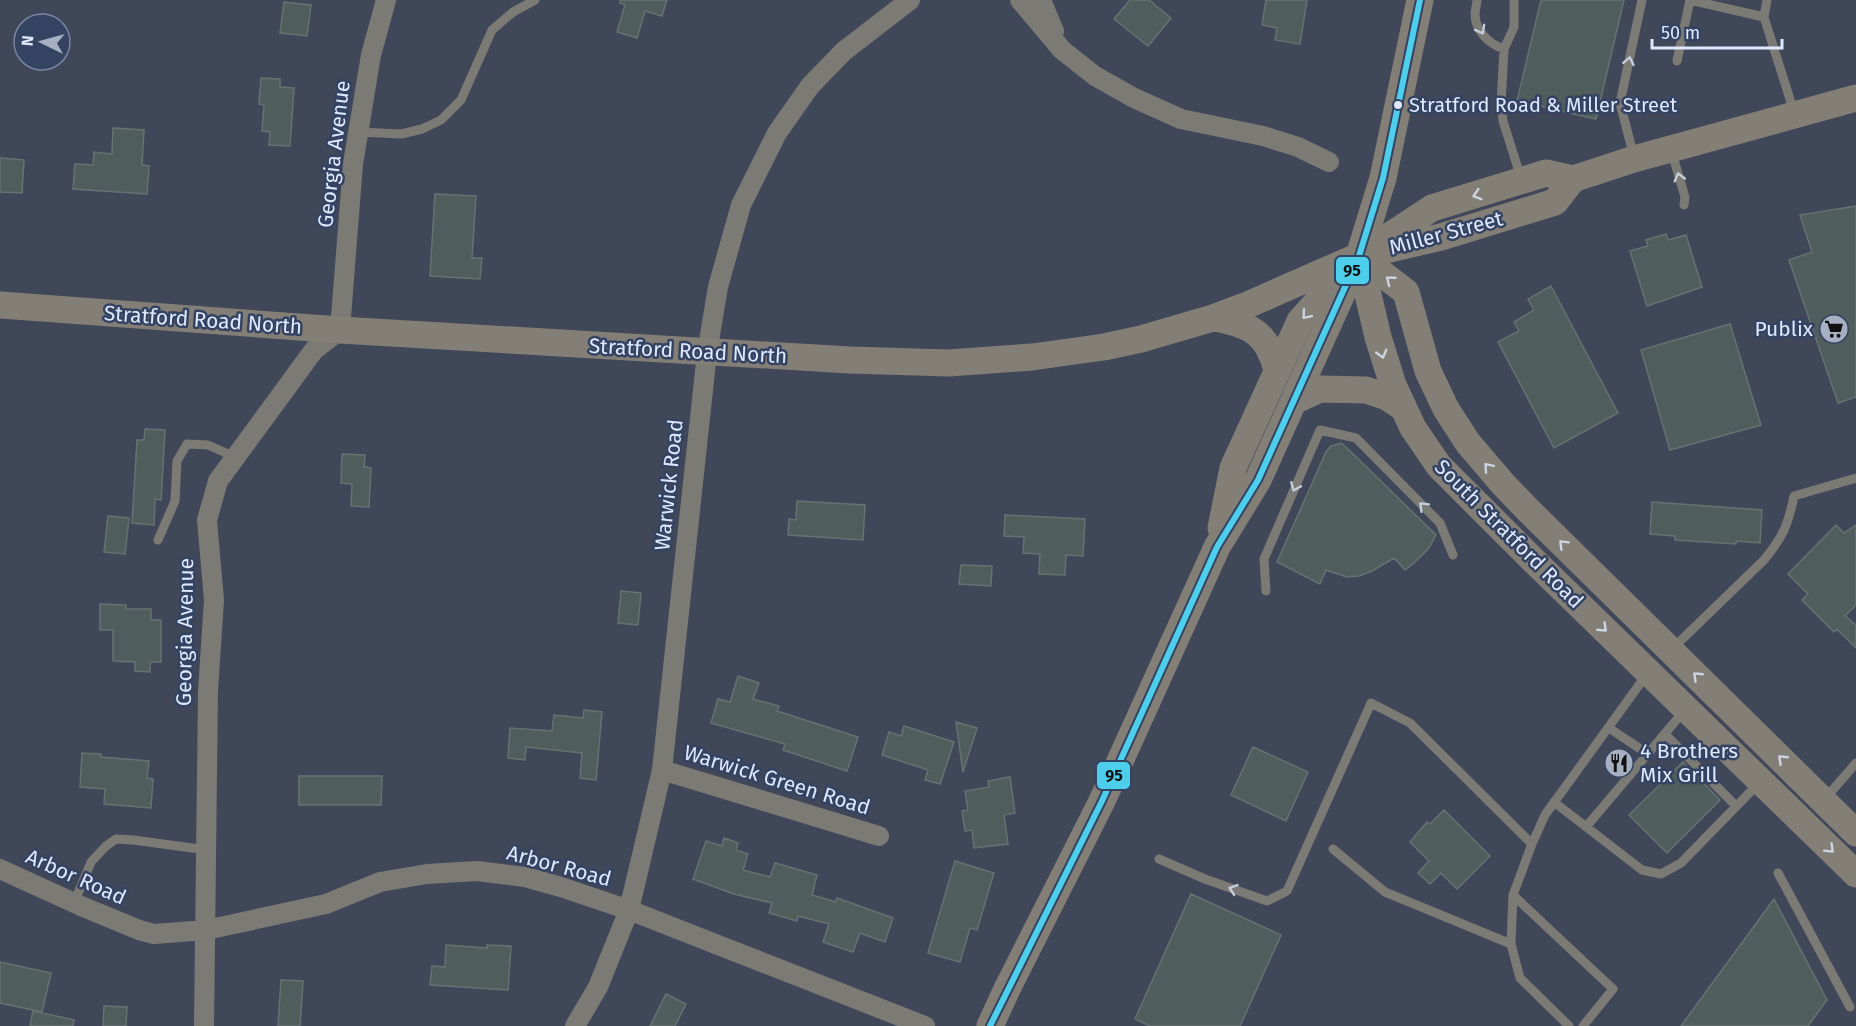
<svg xmlns="http://www.w3.org/2000/svg" width="1856" height="1026" font-family="'Fira Sans',sans-serif">
  <style>
    .building { fill: #4f5d5c; stroke: #687172; stroke-width: 1.5 }
    .lines { fill: none; stroke-linecap: round; stroke-linejoin: round }
    .service { stroke: #7c7a75; stroke-width: 9 }
    .minor { stroke: #7c7a75; stroke-width: 20 }
    .secondary { stroke: #837f76; stroke-width: 27 }
    .bus-1-casing { stroke: #354363; stroke-width: 10 }
    .bus-1 { stroke: #4dcfeb; stroke-width: 6 }
    .oneway { stroke: #c6cddb }
    .oneway2 { stroke: #cdd4e2 }
    .bus-dot { fill: #dfe9fd; stroke: #354363; stroke-width: 2 }
    .labels { text-anchor: middle; dominant-baseline: central; stroke-width: 5; stroke-linejoin: round; paint-order: stroke }
    .bus-label { font-size: 20px; fill: #dfe9fd; stroke: #354363; text-anchor: start }
    .street-label { font-size: 21px; fill: #dfe9fd; stroke: #354363 }
    .poi-label { font-size: 21px; fill: #dfe9fd; stroke: #354363; text-anchor: end }
    .line-badge { stroke: #354363; stroke-width: 2 }
    .pale-badge-label { font-size: 16px; text-anchor: middle; font-weight: bold; fill: #111 }
  </style>
  <rect width="100%" height="100%" fill="#404758"/>
  <path class="building" d="M 620,0 L 667,0 L 662,16 L 645,11 L 637,38 L 617,32 L 625,5 L 620,3 Z
    M 1130,0 L 1149,0 L 1171,18 L 1148,46 L 1114,19 Z
    M 1266,0 L 1307,0 L 1300,44 L 1275,40 L 1277,28 L 1262,25 Z
    M 1541,0 L 1624,0 L 1596,119 L 1517,101 Z
    M 284,2 L 311,5 L 307,36 L 280,33 Z
    M 261,78 L 280,79 L 280,87 L 294,88 L 290,146 L 269,145 L 270,132 L 262,131 L 264,105 L 259,104 Z
    M 113,128 L 144,130 L 142,165 L 149,166 L 147,194 L 73,189 L 75,164 L 93,165 L 94,152 L 112,154 Z
    M 0,158 L 24,160 L 22,193 L 0,192 Z
    M 435,194 L 476,196 L 472,258 L 482,258 L 480,279 L 430,276 Z
    M 1856,206 L 1856,397 L 1838,403 L 1789,260 L 1812,252 L 1800,215 Z
    M 1666,234 L 1668,240 L 1686,235 L 1702,287 L 1647,306 L 1630,251 L 1648,246 L 1646,240 Z
    M 1551,286 L 1618,413 L 1554,448 L 1498,342 L 1519,331 L 1514,322 L 1534,310 L 1528,299 Z
    M 1730,324 L 1761,425 L 1670,450 L 1641,350 Z
    M 145,429 L 165,430 L 161,500 L 155,499 L 154,525 L 132,523 L 137,440 L 144,440 Z
    M 1341,443 L 1346,447 L 1436,535 L 1429,548 L 1414,563 L 1405,570 L 1394,558 L 1372,571 L 1359,576 L 1347,577 L 1326,570 L 1320,584 L 1277,562 L 1326,452 L 1331,446 Z
    M 342,454 L 365,455 L 364,467 L 371,468 L 369,507 L 351,506 L 352,484 L 341,483 Z
    M 797,501 L 865,505 L 863,540 L 788,535 L 789,519 L 796,520 Z
    M 1652,502 L 1762,510 L 1760,543 L 1736,541 L 1736,544 L 1675,540 L 1675,536 L 1650,534 Z
    M 1005,515 L 1085,519 L 1083,556 L 1066,555 L 1065,575 L 1039,574 L 1040,554 L 1023,553 L 1024,537 L 1004,536 Z
    M 108,516 L 129,518 L 125,554 L 104,552 Z
    M 1836,525 L 1844,533 L 1856,525 L 1856,605 L 1845,616 L 1856,625 L 1856,648 L 1837,629 L 1834,632 L 1802,600 L 1808,594 L 1788,574 Z
    M 961,565 L 992,566 L 991,586 L 959,584 Z
    M 621,591 L 641,593 L 638,625 L 618,623 Z
    M 100,604 L 126,605 L 126,609 L 151,609 L 151,620 L 161,620 L 161,662 L 150,662 L 150,672 L 135,671 L 135,662 L 113,661 L 113,630 L 100,630 Z
    M 738,676 L 759,683 L 753,699 L 779,706 L 777,711 L 858,737 L 847,771 L 783,750 L 785,744 L 711,723 L 718,699 L 730,702 Z
    M 584,710 L 602,712 L 596,780 L 580,778 L 582,753 L 526,747 L 525,760 L 508,758 L 510,728 L 552,731 L 554,715 L 583,718 Z
    M 956,722 L 977,728 L 963,772 Z
    M 904,726 L 954,742 L 940,784 L 925,780 L 928,770 L 882,755 L 889,732 L 901,736 Z
    M 1253,747 L 1308,772 L 1286,821 L 1231,795 Z
    M 82,753 L 101,754 L 101,757 L 149,761 L 147,778 L 153,779 L 151,808 L 104,804 L 105,789 L 80,787 Z
    M 1683,762 L 1720,800 L 1667,853 L 1629,815 Z
    M 299,776 L 382,776 L 381,805 L 299,805 Z
    M 1010,777 L 1015,813 L 1004,815 L 1008,844 L 974,848 L 972,830 L 965,831 L 962,811 L 968,810 L 965,791 L 989,787 L 988,781 Z
    M 1444,810 L 1490,856 L 1457,889 L 1441,873 L 1430,884 L 1418,873 L 1429,861 L 1410,842 L 1427,822 L 1430,824 Z
    M 724,838 L 738,843 L 736,850 L 748,854 L 743,870 L 770,877 L 775,863 L 817,875 L 812,895 L 836,902 L 837,898 L 893,918 L 885,942 L 860,933 L 853,952 L 823,942 L 829,924 L 798,916 L 797,921 L 769,913 L 772,903 L 734,894 L 693,879 L 706,841 L 722,846 Z
    M 955,861 L 994,873 L 977,930 L 970,928 L 960,962 L 928,953 Z
    M 1191,894 L 1281,935 L 1240,1026 L 1150,1026 L 1135,1019 Z
    M 1774,899 L 1827,1000 L 1808,1026 L 1681,1026 Z
    M 446,945 L 487,948 L 487,945 L 511,946 L 508,990 L 430,985 L 432,966 L 445,967 Z
    M 0,962 L 51,973 L 42,1012 L 0,1003 Z
    M 281,980 L 303,981 L 300,1026 L 278,1026 Z
    M 666,994 L 686,1004 L 675,1026 L 650,1026 Z
    M 104,1006 L 127,1007 L 126,1026 L 103,1026 Z
    M 33,1011 L 74,1020 L 73,1026 L 30,1026 Z"/>
  <g class="lines">
    <path class="service" d="M 1477,0 C 1477,4 1475,10 1475,14 C 1475,31 1489,44 1504,49
      M 1514,0 L 1514,27 L 1504,49 L 1501,104 L 1503,121 L 1521,178
      M 1767,0 L 1764,17 L 1794,112
      M 1677,61 L 1690,0 L 1764,17
      M 358,132 L 401,134 L 422,129 L 441,120 L 461,100 L 492,30 L 513,12 L 535,0
      M 1672,153 L 1685,197 L 1684,205
      M 1634,157 L 1620,103 L 1642,0
      M 158,540 L 175,501 L 177,461 L 187,444 L 208,445 L 235,457
      M 1266,591 L 1264,559 L 1320,430 L 1356,438 L 1440,523 L 1453,555
      M 1672,649 L 1764,560 C 1783,537 1788,525 1794,496 L 1856,478
      M 1609,728 L 1648,754
      M 1665,734 L 1736,806
      M 1824,800 L 1856,763
      M 1554,802 L 1642,870 L 1661,874 L 1681,863 L 1759,783
      M 1586,827 L 1684,711
      M 1333,849 L 1385,892 L 1511,944
      M 1159,859 L 1205,879 L 1267,901 L 1287,891 L 1371,703 L 1410,723 L 1532,844
      M 1778,873 L 1850,1007
      M 1513,895 L 1532,844 L 1545,815 L 1647,674
      M 74,903 L 91,862 L 106,846 L 116,839 L 133,840 L 207,850
      M 1569,1026 L 1520,978 L 1511,944 L 1513,895 L 1613,989 L 1583,1026"/>
    <path class="minor" d="M 1020,0 L 1062,50 L 1095,76 L 1134,98 L 1181,119 L 1263,136 L 1298,147 L 1329,162
      M 1041,0 L 1054,31
      M 662,770 L 879,836
      M 0,869 L 81,906 L 139,930 L 154,934 L 206,930 L 326,904 L 380,882 L 427,874 L 477,871 L 525,877 L 561,887 L 629,910 L 925,1026
      M 204,1026 L 208,691 L 214,600 L 207,520 L 218,481 L 314,350 L 340,330 L 353,164 L 371,55 L 386,0
      M 575,1026 L 598,987 L 629,910 L 662,770 L 707,353 L 718,287 L 741,205 L 777,133 L 810,86 L 844,51 L 910,0"/>
    <path class="secondary" d="M 1377,252 L 1441,237 L 1555,202 L 1573,179
      M 1359,256 L 1378,337 L 1393,385 L 1413,428 L 1439,466 L 1531,558 L 1856,874
      M 1359,256 L 1406,292 L 1428,371 L 1446,409 L 1468,443 L 1503,484 L 1528,510 L 1856,833
      M 0,305 L 340,330 L 850,360 L 949,363 L 1032,357 L 1104,347 L 1141,339 L 1213,318 L 1245,306 L 1359,256 L 1432,208 L 1546,173 L 1573,179 L 1634,159 L 1856,98
      M 1213,318 C 1250,324 1268,333 1277,371
      M 1294,401 L 1320,389 L 1366,390 L 1387,397 L 1402,407
      M 1221,528 L 1233,468 L 1300,321 L 1342,274
      M 990,1026 L 1007,989 L 1102,801 L 1217,547 L 1258,480 L 1359,256 L 1383,178 L 1420,0"/>
    <g class="bus-1-casing">
      <path id="bus-1" d="M 990,1026 L 1102,801 L 1217,547 L 1258,480 L 1359,256 L 1383,178 L 1420,0"/>
    </g>
    <use href="#bus-1" class="bus-1"/>
  </g>
  <defs><path id="oneway-chevron" d="M-2-3.5L2.5 0L-2 3.5" fill="none" stroke-width="1.6" stroke-linecap="round" stroke-linejoin="round" transform="scale(1.5)"/></defs>
  <g class="oneway">
    <use href="#oneway-chevron" transform="translate(1481 30) rotate(61)"/>
    <use href="#oneway-chevron" transform="translate(1629 61) rotate(-78)"/>
    <use href="#oneway-chevron" transform="translate(1679 177) rotate(-106)"/>
    <use href="#oneway-chevron" transform="translate(1295 487) rotate(113)"/>
    <use href="#oneway-chevron" transform="translate(1423 506) rotate(-135)"/>
    <use href="#oneway-chevron" transform="translate(1233 889) rotate(-161)"/>
  </g>
  <g class="oneway2">
    <use href="#oneway-chevron" transform="translate(1477 195) rotate(163)"/>
    <use href="#oneway-chevron" transform="translate(1390 280) rotate(-142)"/>
    <use href="#oneway-chevron" transform="translate(1306 315) rotate(131)"/>
    <use href="#oneway-chevron" transform="translate(1382 354) rotate(75)"/>
    <use href="#oneway-chevron" transform="translate(1488 467) rotate(-131)"/>
    <use href="#oneway-chevron" transform="translate(1563 544) rotate(-135)"/>
    <use href="#oneway-chevron" transform="translate(1603 628) rotate(44)"/>
    <use href="#oneway-chevron" transform="translate(1697 676) rotate(-136)"/>
    <use href="#oneway-chevron" transform="translate(1782 759) rotate(-136)"/>
    <use href="#oneway-chevron" transform="translate(1830 849) rotate(45)"/>
  </g>
  <defs>
    <g id="supermarket-disc" transform="scale(1.5)"><circle r="9.5" fill="#a7b0c3" stroke="#354363"/><path d="M-6-5.5h2.5l.6 2H6L4.5 2H-2.5L-4.4-4H-6ZM-1.5 3.2a1.3 1.3 0 1 0 .1 0ZM3 3.2a1.3 1.3 0 1 0 .1 0Z" fill="#111"/></g>
    <g id="restaurant-disc" transform="scale(1.5)"><circle r="9.5" fill="#a7b0c3" stroke="#354363"/><path d="M-5-6h1v4h1v-4h1v4h1v-4h1v5L-1.5 .5V6h-2V.5L-5-1ZM5-6V6H3V1.5H1.5Q1.5-4 5-6Z" fill="#111"/></g>
  </defs>
  <g fill-rule="evenodd">
    <use href="#supermarket-disc" x="1834" y="329"/>
    <use href="#restaurant-disc" x="1619" y="763"/>
  </g>
  <circle class="bus-dot" cx="1398" cy="105" r="5"/>
  <g class="labels">
    <g class="bus-label">
      <text x="1409" y="105">Stratford Road &amp; Miller Street</text>
    </g>
    <g class="street-label">
      <text transform="translate(334 154) rotate(-83)">Georgia Avenue</text>
      <text transform="translate(1446 233) rotate(-15)">Miller Street</text>
      <text transform="translate(203 320) rotate(4)">Stratford Road North</text>
      <text transform="translate(688 351) rotate(3)">Stratford Road North</text>
      <text transform="translate(669 485) rotate(-84)">Warwick Road</text>
      <text transform="translate(1509 534) rotate(45)">South Stratford Road</text>
      <text transform="translate(185 632) rotate(-89)">Georgia Avenue</text>
      <text transform="translate(777 780) rotate(17)">Warwick Green Road</text>
      <text transform="translate(559 866) rotate(15)">Arbor Road</text>
      <text transform="translate(76 877) rotate(24)">Arbor Road</text>
    </g>
    <g class="poi-label">
      <text x="1813" y="329">Publix</text>
      <text x="1640" y="751" text-anchor="start">4 Brothers<tspan x="1640" dy="24">Mix Grill</tspan></text>
    </g>
  </g>
  <g class="line-badge">
    <rect x="1335" y="256" width="35" height="29" rx="6" fill="#4dcfeb"/>
    <rect x="1096" y="761" width="35" height="29" rx="6" fill="#4dcfeb"/>
  </g>
  <g class="pale-badge-label">
    <text x="1352" y="276">95</text>
    <text x="1114" y="781">95</text>
  </g>
  <g transform="translate(42 42) rotate(275)"><circle r="28" fill="#354363" stroke="#7985a1" stroke-width="1.5"/>
  <path d="M0-4.5L10 22L0 15L-10 22Z" fill="#a7b0c3"/>
  <text y="-9" font-size="16" font-weight="bold" text-anchor="middle" fill="#dfe9fd">N</text>
  </g>
  <path d="M1652 39v9h130v-9" fill="none" stroke="#dfe9fd" stroke-width="3"/>
  <text x="1661" y="39" font-size="18" fill="#dfe9fd" stroke="#354363" stroke-width="4.5" paint-order="stroke">50 m</text>
</svg>
